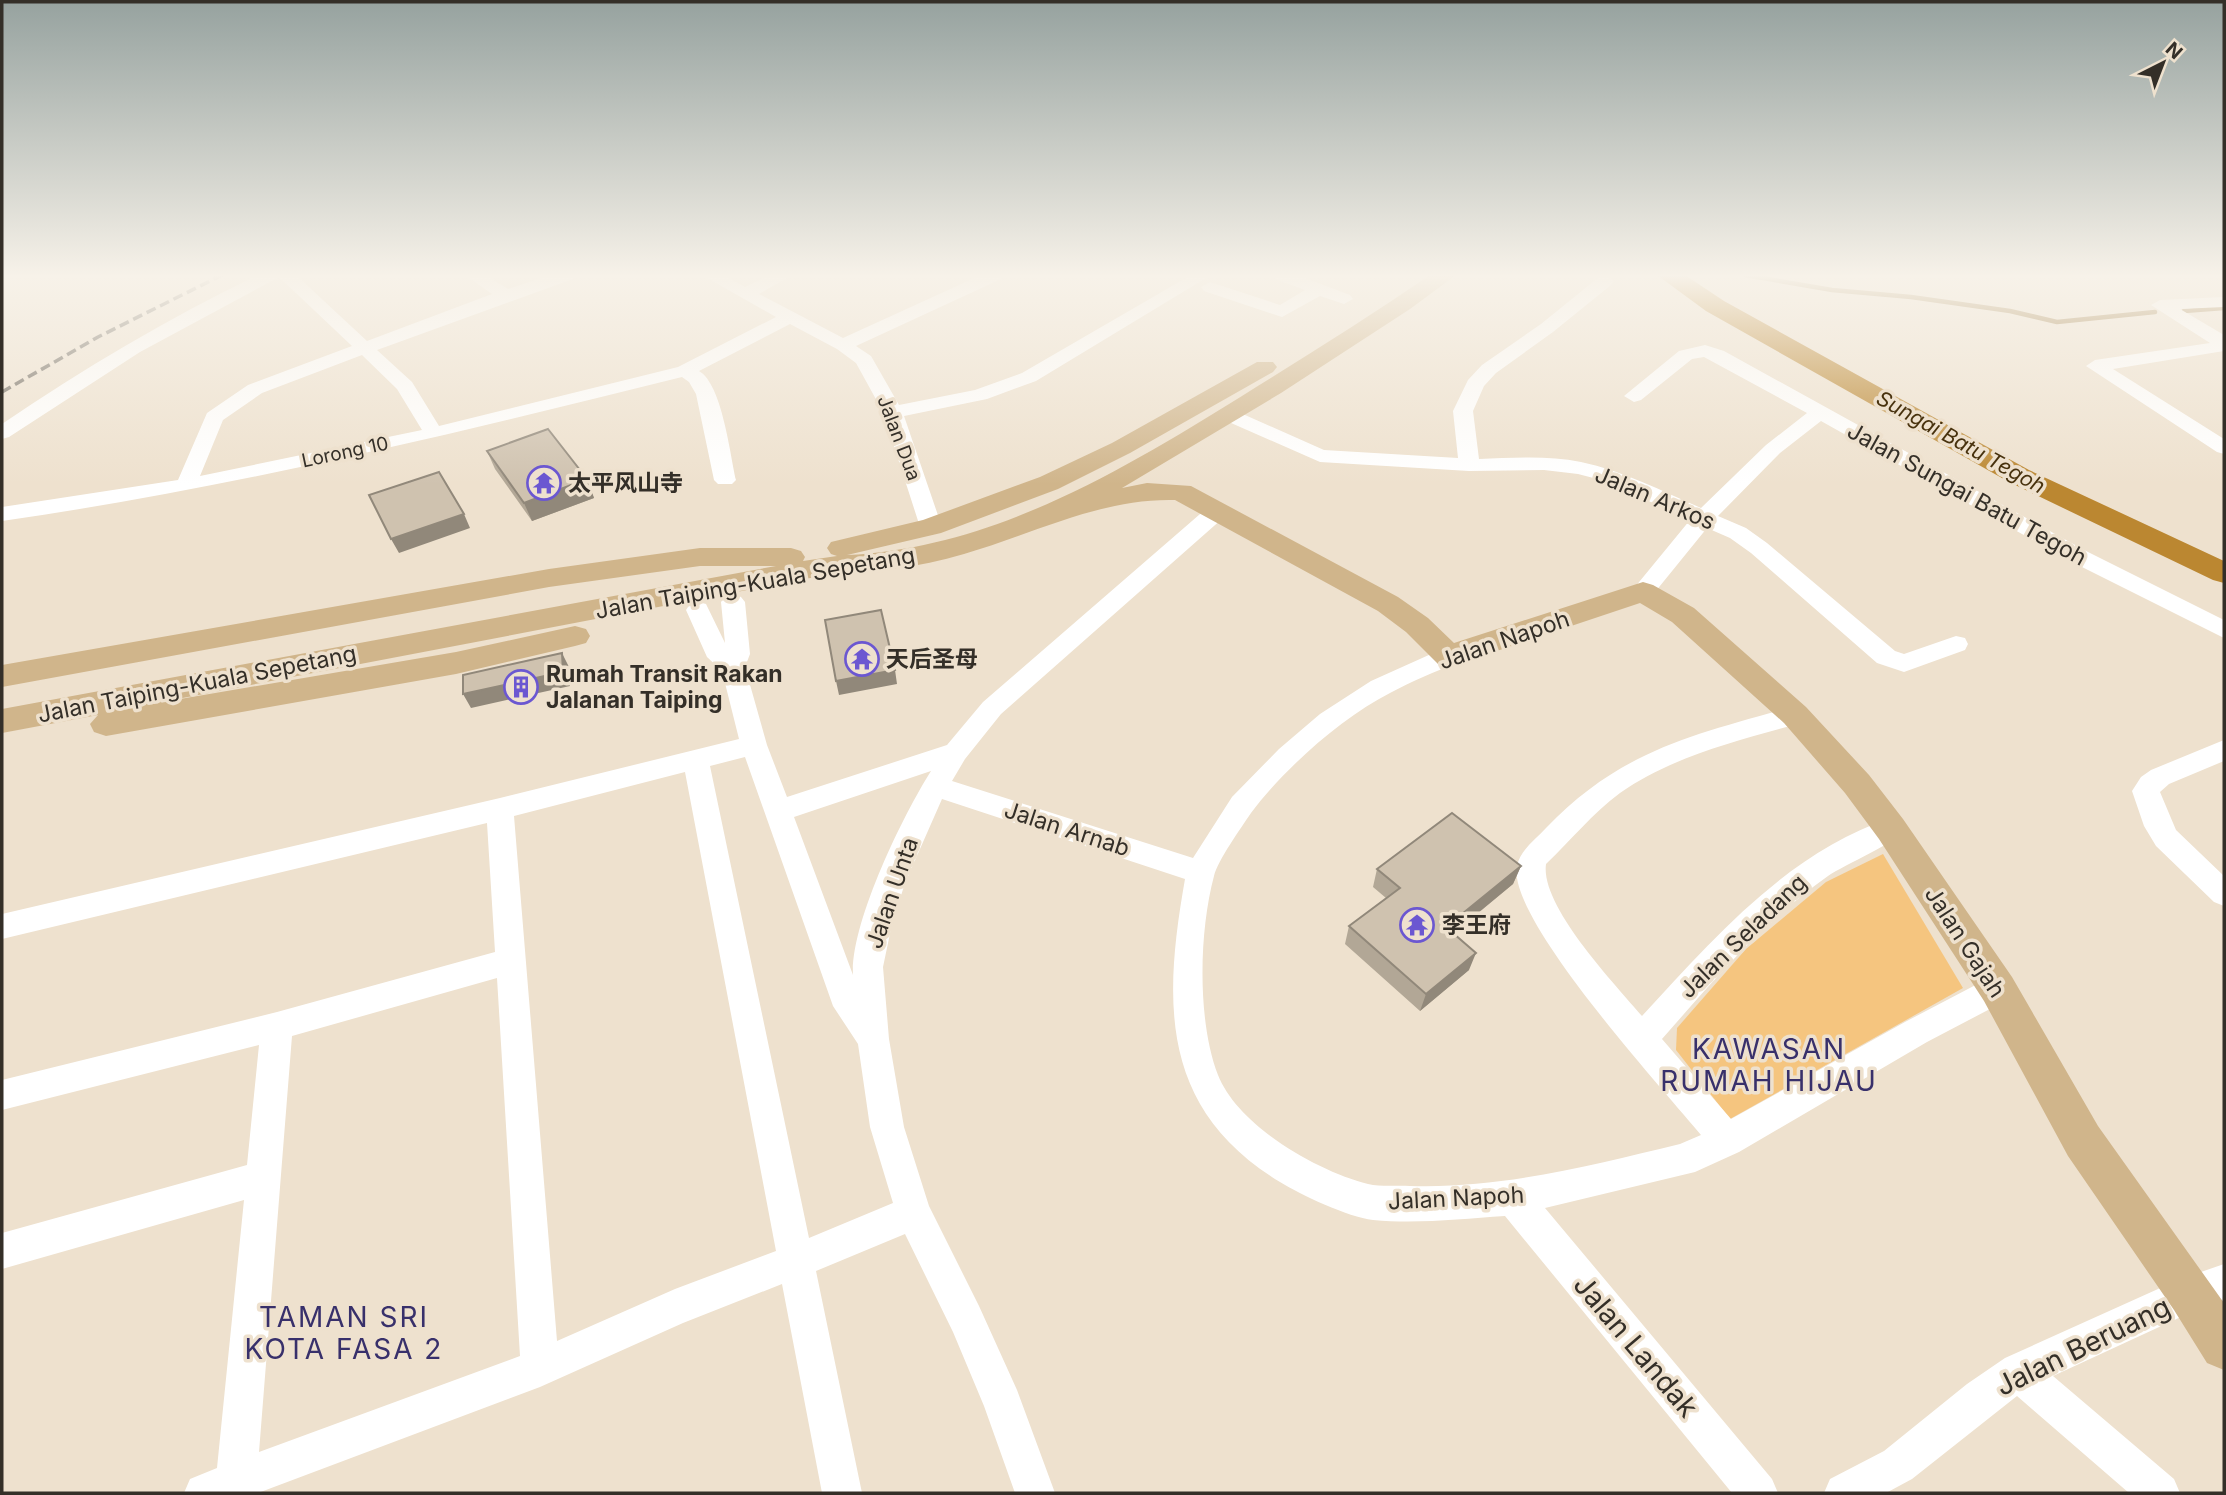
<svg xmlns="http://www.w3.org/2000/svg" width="2226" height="1495" font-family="Inter,'Noto Sans SC',sans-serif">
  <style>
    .green { fill: #f5c57f }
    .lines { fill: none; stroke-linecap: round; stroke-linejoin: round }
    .stream { stroke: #926d2e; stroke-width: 4.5 }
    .river { fill: #bb8731; fill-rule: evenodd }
    .minor { fill: #fff; fill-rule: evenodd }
    .major { fill: #d0b58b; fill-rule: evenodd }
    .rail { stroke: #6c655a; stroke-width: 3.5; stroke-dasharray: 10 5; stroke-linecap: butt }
    .wall { fill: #b2a796 }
    .shaded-wall { fill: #91887a }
    .building { fill: #cfc2af; stroke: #91887a; stroke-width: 2 }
    .labels { text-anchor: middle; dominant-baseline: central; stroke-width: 7; stroke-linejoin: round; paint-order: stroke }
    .far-street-label { font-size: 19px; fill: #342f28; stroke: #eee1ce }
    .far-water-label { font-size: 21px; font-style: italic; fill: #48320e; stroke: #eee1ce }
    .poi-label { font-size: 23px; font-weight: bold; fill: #342f28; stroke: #eee1ce; text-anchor: start }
    .street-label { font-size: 23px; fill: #342f28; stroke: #eee1ce }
    .near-neighbourhood-label { font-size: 28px; letter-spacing: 2px; fill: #38306b; stroke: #eee1ce }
    .near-street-label { font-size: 28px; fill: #342f28; stroke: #eee1ce }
  </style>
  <rect width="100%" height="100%" fill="#eee1ce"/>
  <path class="green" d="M 1883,854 L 1963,988 L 1730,1119 L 1676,1050 L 1677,1028 L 1746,949 L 1826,882 Z"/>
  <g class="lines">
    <path class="stream" d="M 1745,275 L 1832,290 L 1911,297 L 2010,311 L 2057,322 L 2155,312
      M 2184,311 L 2224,308"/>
    <path class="river" d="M 1657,275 L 1685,275 L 1724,301 L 2029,470 L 2224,561 L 2224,583 L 2213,580 L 2009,482 L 1706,311 Z"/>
    <path class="minor" d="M 258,275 L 296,275 L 367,341 L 492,294 L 465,275 L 485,275 L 508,289 L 550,275 L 575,275 L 573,279 L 377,350 L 412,382 L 439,426 L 678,367 L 776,317 L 702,275 L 723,275 L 745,287 L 770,275 L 792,275 L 759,294 L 843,338 L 981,275 L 1003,275 L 1001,279 L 856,346 L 871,356 L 899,405 L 975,390 L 1022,373 L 1191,275 L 1211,275 L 1036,381 L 987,399 L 904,416 L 942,527 L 939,532 L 923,532 L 920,527 L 883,412 L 856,363 L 837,349 L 790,324 L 699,371 C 722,384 730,454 736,480 L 732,484 L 718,484 L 714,480 L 696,394 L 689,382 L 682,377 C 457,433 232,488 2,521 L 2,507 L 178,480 L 207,413 L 248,385 L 352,346 L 279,277 L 140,352 L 9,437 L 2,439 L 2,424 C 84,368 169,318 258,275 ZM 362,355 L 397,389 L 422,430 L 200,476 L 223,420 L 262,393 Z
      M 1273,275 L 1297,275 L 1350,295 L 1353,299 L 1344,304 L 1320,296 L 1282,317 L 1204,291 L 1201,287 L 1210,282 L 1280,305 L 1305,290 L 1275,279 Z
      M 1605,276 L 1614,281 L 1611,285 L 1553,332 L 1496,373 L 1484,386 L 1473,411 L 1479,459 C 1512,458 1547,455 1581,462 C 1623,471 1662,491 1701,508 L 1766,445 L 1807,413 L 1704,357 L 1692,359 L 1641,400 L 1634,402 L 1624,396 L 1679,351 L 1705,345 L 1724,351 L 2086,551 L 2224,620 L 2224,638 L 2070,561 L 1821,421 L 1780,453 L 1718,516 L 1746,528 L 1767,543 L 1895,651 L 1904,654 L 1956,636 L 1965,638 L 1968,644 L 1965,650 L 1904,672 L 1877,663 L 1751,553 L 1730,538 L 1707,528 L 1651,597 L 1643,600 L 1635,597 L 1631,592 L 1635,587 L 1690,520 L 1605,481 L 1578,474 L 1544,470 L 1469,471 L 1320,462 L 1222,419 L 1219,415 L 1222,411 L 1236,411 L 1324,450 L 1458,458 L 1453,411 L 1468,380 L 1482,365 L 1541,324 L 1599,277 Z
      M 2224,297 L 2224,307 L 2180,309 L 2224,335 L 2224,351 L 2113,369 L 2224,439 L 2224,454 L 2217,452 L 2086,366 L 2095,360 L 2210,343 L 2151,305 L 2160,300 Z
      M 1215,506 L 1223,508 L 1226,513 L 1223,518 L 1001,714 L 965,759 L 952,781 L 1193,858 L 1232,797 L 1279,749 L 1320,714 L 1371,681 L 1440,650 L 1449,648 L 1458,650 L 1461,656 L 1458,662 C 1435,672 1412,681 1390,693 C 1341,718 1284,769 1251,813 C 1241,828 1218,860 1214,876 C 1199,932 1197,1021 1218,1075 C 1238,1126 1317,1171 1368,1184 C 1381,1187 1397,1185 1410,1186 C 1502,1189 1592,1165 1680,1144 L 1701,1135 C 1664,1090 1506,918 1517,866 C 1520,850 1536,839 1546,828 C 1622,749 1694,735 1795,706 L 1804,708 L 1808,715 L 1804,722 C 1742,740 1674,755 1620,793 C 1592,814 1571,840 1546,864 C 1540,906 1615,984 1642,1016 C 1713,939 1788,852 1891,818 L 1901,821 L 1905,829 C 1898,842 1844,865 1828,876 C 1764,921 1713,981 1662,1039 L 1731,1119 L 1905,1022 L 1987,979 L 1998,975 L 2009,979 L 2013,989 L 2009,999 L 1927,1042 L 1739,1152 L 1695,1172 L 1545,1208 L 1772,1479 L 1778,1493 L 1732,1493 L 1505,1216 C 1461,1219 1417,1224 1373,1220 C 1348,1217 1301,1195 1280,1182 C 1160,1109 1163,1003 1185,879 L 942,799 L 905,883 L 892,924 L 883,967 L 889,1039 L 904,1127 L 929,1206 L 979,1306 L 1017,1390 L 1055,1493 L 1015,1493 L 984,1406 L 953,1332 L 905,1234 L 816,1271 L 862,1493 L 822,1493 L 782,1284 L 683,1323 L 540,1387 L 258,1493 L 184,1493 L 190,1479 L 217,1468 L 244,1200 L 2,1269 L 2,1233 L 247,1165 L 259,1045 L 2,1110 L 2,1080 L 277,1012 L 495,952 L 487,823 L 2,939 L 2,914 L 500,798 L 739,739 L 722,671 L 707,657 L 686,610 L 690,604 L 698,602 L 706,604 L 725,643 L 721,602 L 725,597 L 733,594 L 741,597 L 745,602 L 750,654 L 745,667 L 767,745 L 787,797 L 947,745 L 983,702 L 1207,508 ZM 745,757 L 833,1006 L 858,1044 L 870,1127 L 893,1203 L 809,1238 L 710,766 ZM 931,771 C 903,815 850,924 853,975 L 794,817 ZM 685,772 L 776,1251 L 675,1289 L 557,1341 L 514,816 ZM 497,978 L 520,1356 L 259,1452 L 292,1036 Z
      M 2224,740 L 2224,761 L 2169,784 L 2160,792 L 2176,830 L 2224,876 L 2224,906 L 2214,902 L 2156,846 L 2144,826 L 2132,791 L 2141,777 L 2151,770 Z
      M 2224,1264 L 2224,1300 L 2196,1310 L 2053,1376 L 2174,1479 L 2180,1493 L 2129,1493 L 2017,1396 L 1912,1479 L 1886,1493 L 1824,1493 L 1830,1479 L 1884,1451 L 1967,1384 L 2005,1358 L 2178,1280 Z"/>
    <path class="major" d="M 1430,275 L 1456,275 L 1410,309 L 1281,393 L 1122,488 L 1147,483 L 1191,486 L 1398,597 L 1428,618 L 1454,643 L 1643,582 L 1653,585 L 1694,608 L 1806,707 L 1869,775 L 1903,819 L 2012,977 L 2098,1126 L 2224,1303 L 2224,1370 L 2207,1363 L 2174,1310 L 2068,1156 L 1984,1001 L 1879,839 L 1845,793 L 1784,723 L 1672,622 L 1640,603 L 1449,667 L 1438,664 L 1406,632 L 1378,611 L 1175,500 C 1100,498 1034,534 964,554 C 918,568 873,572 826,575 L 151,704 L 456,652 L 575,626 L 586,629 L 590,636 L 586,643 L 575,646 L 456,674 L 106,736 L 94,732 L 90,724 L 98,715 L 2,733 L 2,709 L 776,566 L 700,566 L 549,587 L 2,687 L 2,665 L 549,569 L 700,548 L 791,548 L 801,551 L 805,557 L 803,561 L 837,556 L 831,554 L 827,548 L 831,542 L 923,520 L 1040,477 L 1112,443 L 1257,362 L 1273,362 L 1277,367 L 1273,372 L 1130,453 L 1058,489 L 941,533 L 847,555 C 993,548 1121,471 1242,396 C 1306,356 1369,317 1430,275 Z"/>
    <path class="rail" d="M 2,392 L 98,337 L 222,275"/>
  </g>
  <path class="wall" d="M 487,451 L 587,479 L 594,498 L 532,521 L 495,469 Z
    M 1521,866 L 1513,884 L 1453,934 L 1469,970 L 1420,1011 L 1345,944 L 1349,926 L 1386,898 L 1373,887 L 1377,869 Z"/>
  <path class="shaded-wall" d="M 587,479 L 594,498 L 532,521 L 524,503 Z
    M 464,514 L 470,528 L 399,553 L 391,539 Z
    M 562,653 L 569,667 L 570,686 L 471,708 L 463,694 Z
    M 895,670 L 897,684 L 839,695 L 836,681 Z
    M 1521,866 L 1513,884 L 1439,945 L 1446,927 Z
    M 1476,953 L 1469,970 L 1420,1011 L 1426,994 Z"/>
  <path class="building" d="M 548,429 L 587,479 L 524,503 L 487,451 Z
    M 439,472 L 464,514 L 391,539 L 369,495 Z
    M 881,610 L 895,670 L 836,681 L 825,620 Z
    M 562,653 L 563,672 L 463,694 L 463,675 Z
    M 1452,813 L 1521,866 L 1446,927 L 1476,953 L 1426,994 L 1349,926 L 1400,888 L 1377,869 Z"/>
  <linearGradient id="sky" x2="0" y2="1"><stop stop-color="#96a29f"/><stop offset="0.57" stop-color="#f7f2e9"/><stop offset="1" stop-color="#f7f2e9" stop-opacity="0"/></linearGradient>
  <rect width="2226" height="484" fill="url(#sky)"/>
  <defs>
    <g id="temple-ring" transform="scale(1.75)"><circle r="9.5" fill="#eee1ce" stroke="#6b57d1" stroke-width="1.5"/><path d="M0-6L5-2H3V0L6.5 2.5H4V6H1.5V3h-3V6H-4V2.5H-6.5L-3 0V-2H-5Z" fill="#6b57d1"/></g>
    <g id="building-ring" transform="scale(1.75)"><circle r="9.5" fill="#eee1ce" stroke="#6b57d1" stroke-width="1.5"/><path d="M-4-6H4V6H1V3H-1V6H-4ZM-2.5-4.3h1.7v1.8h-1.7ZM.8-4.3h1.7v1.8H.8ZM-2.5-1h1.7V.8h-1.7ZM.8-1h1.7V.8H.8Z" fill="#6b57d1"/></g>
  </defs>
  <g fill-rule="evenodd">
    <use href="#temple-ring" x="544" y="483"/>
    <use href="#temple-ring" x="862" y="659"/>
    <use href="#building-ring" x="521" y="687"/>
    <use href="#temple-ring" x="1417" y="925"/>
  </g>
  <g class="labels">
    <g class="far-street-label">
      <text transform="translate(899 438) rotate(69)">Jalan Dua</text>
      <text transform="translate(345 452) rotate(-12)">Lorong 10</text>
    </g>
    <g class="far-water-label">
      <text transform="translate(1961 442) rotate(29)">Sungai Batu Tegoh</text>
    </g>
    <g class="poi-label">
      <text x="568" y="483">太平风山寺</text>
      <text x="886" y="659">天后圣母</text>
      <text x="546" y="674">Rumah Transit Rakan<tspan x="546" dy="26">Jalanan Taiping</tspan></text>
      <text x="1442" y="925">李王府</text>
    </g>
    <g class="street-label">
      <text transform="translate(1967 494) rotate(29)">Jalan Sungai Batu Tegoh</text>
      <text transform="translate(1655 498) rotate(23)">Jalan Arkos</text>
      <text transform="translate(755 583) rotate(-10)">Jalan Taiping-Kuala Sepetang</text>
      <text transform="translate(1504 640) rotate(-19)">Jalan Napoh</text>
      <text transform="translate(197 684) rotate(-11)">Jalan Taiping-Kuala Sepetang</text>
      <text transform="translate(1067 829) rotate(18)">Jalan Arnab</text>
      <text transform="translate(892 893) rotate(-71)">Jalan Unta</text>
      <text transform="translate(1743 936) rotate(-44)">Jalan Seladang</text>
      <text transform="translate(1965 942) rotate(57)">Jalan Gajah</text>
      <text transform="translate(1456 1198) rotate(-3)">Jalan Napoh</text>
    </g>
    <g class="near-neighbourhood-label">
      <text x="1769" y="1049">KAWASAN<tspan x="1769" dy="32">RUMAH HIJAU</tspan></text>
      <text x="344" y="1317">TAMAN SRI<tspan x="344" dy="32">KOTA FASA 2</tspan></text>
    </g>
    <g class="near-street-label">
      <text transform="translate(1636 1346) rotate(50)">Jalan Landak</text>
      <text transform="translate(2083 1346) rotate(-26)">Jalan Beruang</text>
    </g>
  </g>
  <rect width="2226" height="1495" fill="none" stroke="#342f28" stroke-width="7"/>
  <g transform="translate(2163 63) rotate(42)" stroke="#eee1ce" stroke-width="5" paint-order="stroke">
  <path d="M0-5L12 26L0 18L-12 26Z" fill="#342f28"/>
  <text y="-10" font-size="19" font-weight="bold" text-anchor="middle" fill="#342f28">N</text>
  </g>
</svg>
